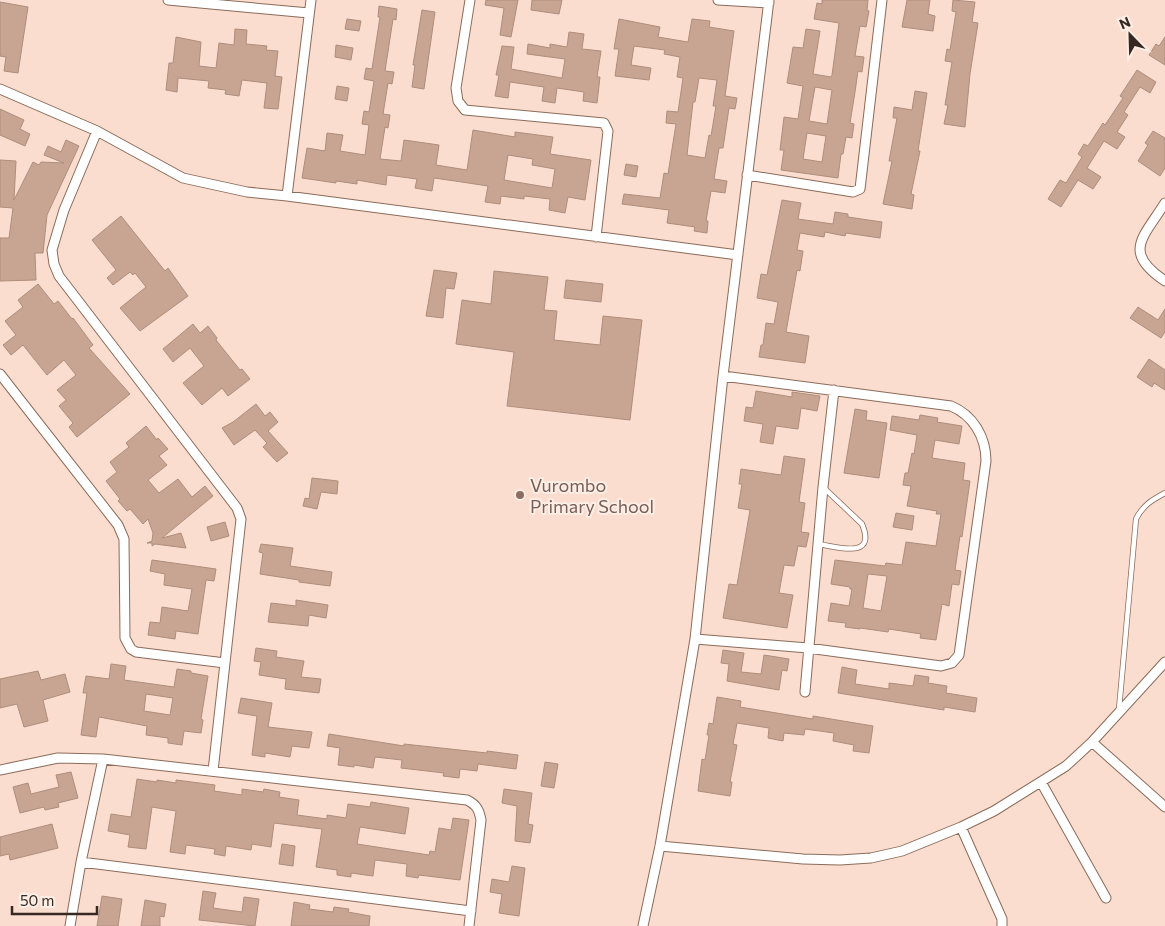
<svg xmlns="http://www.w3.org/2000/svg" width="1165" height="926" font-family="Commissioner,sans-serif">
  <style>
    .building { fill: #c8a593; stroke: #af8d7c; fill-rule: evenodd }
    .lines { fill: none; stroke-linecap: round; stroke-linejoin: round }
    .service-casing { stroke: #8b6b5a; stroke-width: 6 }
    .minor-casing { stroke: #8b6b5a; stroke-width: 11 }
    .service { stroke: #fff; stroke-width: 4.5 }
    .minor { stroke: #fff; stroke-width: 9 }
    .education-dot { fill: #8d6e63; stroke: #fdeee6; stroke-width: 2 }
    .labels { text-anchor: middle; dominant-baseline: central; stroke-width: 4; stroke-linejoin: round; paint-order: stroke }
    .education-label { font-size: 18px; fill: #785e54; stroke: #fdeee6; text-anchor: start }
  </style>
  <rect width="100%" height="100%" fill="#faddce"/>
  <path class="building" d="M 486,0 L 518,0 L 511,37 L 500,35 L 504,8 L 485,5 Z
    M 532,0 L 562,0 L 559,14 L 531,10 Z
    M 822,0 L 868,0 L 867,10 L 869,11 L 866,27 L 860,26 L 855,56 L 864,57 L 862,72 L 858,71 L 855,92 L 850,123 L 854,124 L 852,138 L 846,137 L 843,154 L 841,154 L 838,178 L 781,170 L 784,150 L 780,150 L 784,117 L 798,119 L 803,86 L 787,83 L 793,47 L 803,48 L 806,29 L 820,31 L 813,74 L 831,77 L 832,75 L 839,23 L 814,19 L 817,3 L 822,4 ZM 815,87 L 832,90 L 827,124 L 809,121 ZM 807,133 L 826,136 L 822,162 L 803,159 Z
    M 907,0 L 930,0 L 928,14 L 935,16 L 933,31 L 902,27 Z
    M 953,0 L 975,2 L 972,22 L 978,23 L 970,74 L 965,127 L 944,124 L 948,105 L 945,105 L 952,62 L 945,61 L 947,49 L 950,50 L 956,12 L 952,11 Z
    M 0,2 L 28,7 L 18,73 L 4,71 L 6,57 L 0,56 Z
    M 379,6 L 397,9 L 396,20 L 393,19 L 385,71 L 394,72 L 392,84 L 388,83 L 383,114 L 390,115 L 388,128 L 385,127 L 380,159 L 401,161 L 404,140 L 439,145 L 436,165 L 467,170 L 473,130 L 515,137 L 515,132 L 553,137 L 550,154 L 591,160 L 585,200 L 568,197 L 565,213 L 549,210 L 550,199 L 524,196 L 524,199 L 501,196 L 500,204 L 485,202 L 488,186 L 455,181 L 434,178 L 432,191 L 415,188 L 417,179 L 387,175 L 386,185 L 357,180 L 357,184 L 336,181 L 336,183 L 302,178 L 307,148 L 325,151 L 327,133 L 343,135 L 340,151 L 365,155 L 369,125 L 362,124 L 364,111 L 369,112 L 374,81 L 364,79 L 366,68 L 372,69 L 380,17 L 378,17 ZM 508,155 L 533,159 L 532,165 L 555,169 L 552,188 L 504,180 Z
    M 422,10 L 435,12 L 424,89 L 412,87 L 415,65 L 413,65 Z
    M 347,19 L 361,21 L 359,31 L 345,29 Z
    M 619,19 L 660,27 L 658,37 L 688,42 L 692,19 L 710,21 L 709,27 L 734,31 L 725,96 L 737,98 L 735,109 L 729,108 L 723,148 L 719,148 L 714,179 L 727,181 L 725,193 L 711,191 L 706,221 L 708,221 L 707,233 L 694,231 L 695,227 L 667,223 L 669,210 L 622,204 L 624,194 L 660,198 L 664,173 L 668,174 L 676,124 L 666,123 L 667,111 L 678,112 L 683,78 L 677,77 L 680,57 L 664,54 L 665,50 L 634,46 L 631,65 L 651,68 L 649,80 L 615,76 L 619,49 L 614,49 ZM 699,78 L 717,80 L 713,106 L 716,106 L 711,136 L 709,135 L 705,158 L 687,155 L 693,102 L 695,102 Z
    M 235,29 L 247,30 L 246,44 L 267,46 L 266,50 L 278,51 L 275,76 L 282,77 L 278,109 L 264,108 L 267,83 L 242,80 L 239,96 L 225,94 L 226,90 L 208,88 L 209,81 L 178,78 L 177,92 L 166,90 L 169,63 L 173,63 L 176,37 L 201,42 L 199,66 L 216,68 L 219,43 L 234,45 Z
    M 569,32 L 584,34 L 582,49 L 601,51 L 597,77 L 600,77 L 597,103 L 583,101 L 584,92 L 557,88 L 555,103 L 542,101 L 544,87 L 510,82 L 508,98 L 495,96 L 499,75 L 496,75 L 502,46 L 514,47 L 511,69 L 562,78 L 565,59 L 527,54 L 528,44 L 550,48 L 550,44 L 567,47 Z
    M 1165,37 L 1165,65 L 1149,55 L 1156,44 L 1159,46 Z
    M 336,45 L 353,48 L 351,60 L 335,57 Z
    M 1137,70 L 1156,82 L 1150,93 L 1140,87 L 1124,112 L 1128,115 L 1117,132 L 1125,137 L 1117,149 L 1104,141 L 1087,168 L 1101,177 L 1093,189 L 1078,180 L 1061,207 L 1048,199 L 1060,180 L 1066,183 L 1082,157 L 1078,154 L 1084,144 L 1088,146 L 1103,123 L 1105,125 L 1123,98 L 1120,96 Z
    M 337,86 L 349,88 L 347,101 L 335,99 Z
    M 915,91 L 927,93 L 918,151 L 920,151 L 911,194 L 914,195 L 912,209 L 883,204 L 892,161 L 889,161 L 897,118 L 893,118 L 894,107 L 912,110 Z
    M 0,109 L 24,120 L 20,129 L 30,134 L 25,146 L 0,135 Z
    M 1153,131 L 1165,138 L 1165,168 L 1160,176 L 1138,161 L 1148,145 L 1145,143 Z
    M 66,140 L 79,146 L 47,215 L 43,253 L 35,253 L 36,280 L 0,281 L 0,238 L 9,238 L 13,208 L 0,207 L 0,160 L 16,161 L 14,200 L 33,162 L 39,165 L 41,162 L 64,163 L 44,155 L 48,146 L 61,152 Z
    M 626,164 L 638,166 L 636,177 L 624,175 Z
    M 782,200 L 801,203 L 798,219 L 833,224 L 835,212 L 848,214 L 848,217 L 882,222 L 880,238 L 846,233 L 845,236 L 825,232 L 824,237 L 800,233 L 797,250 L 803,251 L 800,271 L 797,270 L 786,332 L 809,336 L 805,363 L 759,357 L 761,345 L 763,345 L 766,323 L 774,324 L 778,302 L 757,298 L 761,274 L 767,275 Z
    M 121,216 L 165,271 L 168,268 L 188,296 L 140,331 L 120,308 L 146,287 L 135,273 L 133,275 L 130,272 L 113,285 L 107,278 L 116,270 L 92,240 Z
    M 434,270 L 457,273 L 454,289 L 446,288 L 443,318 L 426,316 Z
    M 494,271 L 548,277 L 544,310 L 557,311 L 554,340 L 600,345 L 603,316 L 642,320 L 630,420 L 507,406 L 514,352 L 456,344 L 462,300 L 491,304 Z
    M 566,280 L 603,284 L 601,302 L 564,298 Z
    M 38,284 L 54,304 L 58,301 L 72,319 L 73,318 L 93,345 L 89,348 L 130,394 L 77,437 L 69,427 L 73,423 L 59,406 L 66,400 L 57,390 L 76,375 L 64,360 L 47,375 L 23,345 L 11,355 L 3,345 L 16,335 L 5,321 L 23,307 L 18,300 Z
    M 1138,307 L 1158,320 L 1165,309 L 1165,332 L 1161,338 L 1130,318 Z
    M 193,324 L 200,333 L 208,326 L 217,338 L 216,340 L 240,370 L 242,369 L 250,379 L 228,396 L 222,388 L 202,405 L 183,383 L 204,366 L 190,348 L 173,362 L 163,349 Z
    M 1149,359 L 1165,370 L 1165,390 L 1154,383 L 1152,387 L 1137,377 Z
    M 756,391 L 792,397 L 792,392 L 820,396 L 817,411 L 801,408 L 798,429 L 776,426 L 773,444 L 760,442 L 763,424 L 744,421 L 746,407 L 753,408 Z
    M 256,404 L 265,416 L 270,412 L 278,422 L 268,431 L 288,453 L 277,462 L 263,447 L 267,443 L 255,430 L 234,445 L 222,428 L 233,422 Z
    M 855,409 L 867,411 L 866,420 L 887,423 L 879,478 L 844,473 Z
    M 920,415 L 938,418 L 937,422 L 962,426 L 959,444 L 935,440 L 932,458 L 965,463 L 963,480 L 970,481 L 962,537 L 960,536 L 955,570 L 961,571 L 959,585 L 952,584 L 949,606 L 942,604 L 936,640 L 920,638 L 921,634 L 889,629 L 888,632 L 860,628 L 860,629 L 845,627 L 846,623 L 828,621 L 831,603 L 849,606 L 852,589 L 850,589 L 850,587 L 831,584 L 835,560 L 885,566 L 886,563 L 902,565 L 906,542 L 936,546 L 941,514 L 936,514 L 937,511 L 907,506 L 911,486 L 903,485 L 905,473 L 908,473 L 912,453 L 914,454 L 917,435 L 890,430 L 892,416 L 919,420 ZM 868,574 L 887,576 L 881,611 L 863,608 Z
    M 146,426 L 157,440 L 158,438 L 168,449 L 159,456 L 167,465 L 148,480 L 159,493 L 178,479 L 192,497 L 205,486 L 213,496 L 162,538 L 181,533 L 186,548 L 155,544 L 152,546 L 152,543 L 147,543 L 152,541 L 153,533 L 148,519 L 143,524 L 130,509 L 127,511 L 118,501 L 120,499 L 106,481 L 117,472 L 110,462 L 129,447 L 126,443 Z
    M 784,456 L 805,459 L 799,502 L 805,503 L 801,532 L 809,533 L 806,547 L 798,546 L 794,566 L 784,565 L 779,593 L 793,595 L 787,628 L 723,618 L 729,584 L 737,585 L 750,510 L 738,508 L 742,484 L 739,484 L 741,469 L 781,475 Z
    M 312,478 L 338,481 L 337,494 L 321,492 L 317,509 L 303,506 L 305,498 L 309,499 Z
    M 896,513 L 914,516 L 912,530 L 893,527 Z
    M 225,522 L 229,536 L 211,541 L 207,527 Z
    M 261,544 L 293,548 L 290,566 L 332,572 L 330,586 L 299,582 L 299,580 L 260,574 L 263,553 L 259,552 Z
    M 152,560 L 216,569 L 214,581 L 206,580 L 198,634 L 176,631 L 175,639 L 148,635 L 150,622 L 160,623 L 162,607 L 188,611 L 192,589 L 164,585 L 165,574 L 150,571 Z
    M 296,600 L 328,605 L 326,618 L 309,615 L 308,626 L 268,622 L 271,603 L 296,606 Z
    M 256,648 L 277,651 L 276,657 L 304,661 L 301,677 L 321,679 L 319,693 L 285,689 L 286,679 L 259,675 L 261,662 L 254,661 Z
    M 723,650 L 744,653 L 741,672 L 761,674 L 764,655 L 789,659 L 787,671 L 782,670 L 779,690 L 727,681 L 729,664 L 721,663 Z
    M 111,664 L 126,666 L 124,680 L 174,687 L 177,669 L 191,671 L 191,673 L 208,676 L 201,719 L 203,720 L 201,733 L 184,731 L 182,745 L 168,743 L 168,738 L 146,735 L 147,726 L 99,717 L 96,737 L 81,735 L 87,693 L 83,693 L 86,676 L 109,679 ZM 146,694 L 173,698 L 170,715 L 144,711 Z
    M 842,667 L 857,670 L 855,684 L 889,689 L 889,683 L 913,686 L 915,675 L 929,677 L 928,683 L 947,686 L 946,693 L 977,698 L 975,712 L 944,707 L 944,710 L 838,693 Z
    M 38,671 L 41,680 L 65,674 L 70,692 L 43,700 L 48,721 L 24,727 L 17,704 L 0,708 L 0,679 Z
    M 717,697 L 741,701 L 740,707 L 813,719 L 813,716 L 873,726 L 869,753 L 853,751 L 854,745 L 833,741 L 834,733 L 805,729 L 804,735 L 784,733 L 783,741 L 768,738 L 769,728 L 737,723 L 733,744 L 737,745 L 730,782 L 732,782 L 730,796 L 698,791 L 702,759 L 705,760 L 709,735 L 707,735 L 709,723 L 713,724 Z
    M 241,698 L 272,703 L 268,727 L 312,732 L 309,748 L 292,746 L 290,757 L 265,753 L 265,757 L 252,755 L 257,716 L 238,713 Z
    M 329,734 L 404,746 L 404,744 L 487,753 L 487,751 L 518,755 L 516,769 L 478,764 L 477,771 L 460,769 L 459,778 L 443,776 L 444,773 L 401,768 L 402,760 L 375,757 L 373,768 L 354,765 L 354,767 L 338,765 L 340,748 L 327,746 Z
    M 545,762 L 558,764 L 554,788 L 541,786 Z
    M 71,772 L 78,798 L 58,803 L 59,807 L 45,810 L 44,807 L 20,813 L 13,787 L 28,783 L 31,794 L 59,787 L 56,775 Z
    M 137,779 L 157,782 L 157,780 L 176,783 L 176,780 L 215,785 L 214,791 L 242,795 L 242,789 L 263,792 L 264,789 L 280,792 L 279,797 L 299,800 L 297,815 L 327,819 L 327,815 L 346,818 L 348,804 L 370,807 L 371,802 L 409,808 L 405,834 L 360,827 L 357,844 L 429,855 L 430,851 L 435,852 L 439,828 L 451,830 L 453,818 L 469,820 L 460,880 L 419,875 L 418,878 L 406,876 L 407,864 L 375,860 L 373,876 L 351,873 L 351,877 L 337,875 L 337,870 L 316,867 L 322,829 L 274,823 L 271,847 L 252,844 L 251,850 L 226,846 L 225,856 L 214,854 L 215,849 L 186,845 L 185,854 L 170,852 L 176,811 L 152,807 L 146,849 L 128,847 L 130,835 L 108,831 L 111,814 L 131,817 Z
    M 504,789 L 532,793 L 528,824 L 533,825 L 530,843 L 515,841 L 517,806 L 502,803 Z
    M 52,824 L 58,848 L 10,860 L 9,854 L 0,856 L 0,837 Z
    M 282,844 L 295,846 L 293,866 L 279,864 Z
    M 512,866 L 525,868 L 519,916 L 499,913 L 502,894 L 490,892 L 492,879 L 509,882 Z
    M 203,891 L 216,893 L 213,908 L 242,912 L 244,897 L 259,899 L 255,926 L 199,920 Z
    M 102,896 L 122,899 L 118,926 L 97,926 Z
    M 145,900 L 166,904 L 164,917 L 160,916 L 160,926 L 141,926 Z
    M 294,902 L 310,905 L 309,909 L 333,912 L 334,907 L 349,909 L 348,912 L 370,916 L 369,926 L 291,926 Z"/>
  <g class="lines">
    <g class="service-casing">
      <path id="service" d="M 818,544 C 838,547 877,560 862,524 L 823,487
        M 1119,709 L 1136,519 C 1143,505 1152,500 1165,493"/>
    </g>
    <g class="minor-casing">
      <path id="minor" d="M 168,0 L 309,13
        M 470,0 L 456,88 L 458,101 L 465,110 L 604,123 L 608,131 L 596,237
        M 718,0 L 769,3
        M 0,89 L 97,131 L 183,178 L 247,192 L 287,196 L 738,255
        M 747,175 L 853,192 L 860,189 L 882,0
        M 287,196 L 311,0
        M 1165,203 C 1143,238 1122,252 1165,281
        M 0,374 L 118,525 L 124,539 L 125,638 L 131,649 L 136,652 L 225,663 L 241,519 L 237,508 L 59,276 L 54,264 L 52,250 L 64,210 L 97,131
        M 695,639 L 808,648 L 941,666 L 952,663 L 959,655 L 986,461 C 986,437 973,415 951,406 L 723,376
        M 805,692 L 823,487 L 834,390
        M 1092,742 L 1165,807
        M 0,770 L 58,758 L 103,759 L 467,800 C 477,805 479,810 481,820 L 469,926
        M 213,771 L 225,663
        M 1041,782 L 1106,898
        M 961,827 L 1002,919 L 1002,926
        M 660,846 L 803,859 L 840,860 L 871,858 L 902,851 L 961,827 L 994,811 L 1066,766 L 1092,742 L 1165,662
        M 81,862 L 471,911
        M 70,926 L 81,862 L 103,759
        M 643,926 L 660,846 L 695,639 L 723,376 L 769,0"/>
    </g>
    <use href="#service" class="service"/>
    <use href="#minor" class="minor"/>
  </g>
  <circle class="education-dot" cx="520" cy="495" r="5"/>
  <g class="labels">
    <g class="education-label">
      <text x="530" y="485">Vurombo<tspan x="530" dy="21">Primary School</tspan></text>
    </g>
  </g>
  <g transform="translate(1130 35) rotate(337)" stroke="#fdeee6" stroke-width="4" paint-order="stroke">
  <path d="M0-4L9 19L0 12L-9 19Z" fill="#372922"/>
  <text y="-8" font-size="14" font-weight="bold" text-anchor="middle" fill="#372922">N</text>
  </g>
  <path d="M12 906v8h85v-8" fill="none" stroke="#372922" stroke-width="2.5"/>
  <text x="20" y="906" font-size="15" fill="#372922" stroke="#fdeee6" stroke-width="4" paint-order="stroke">50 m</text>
</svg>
